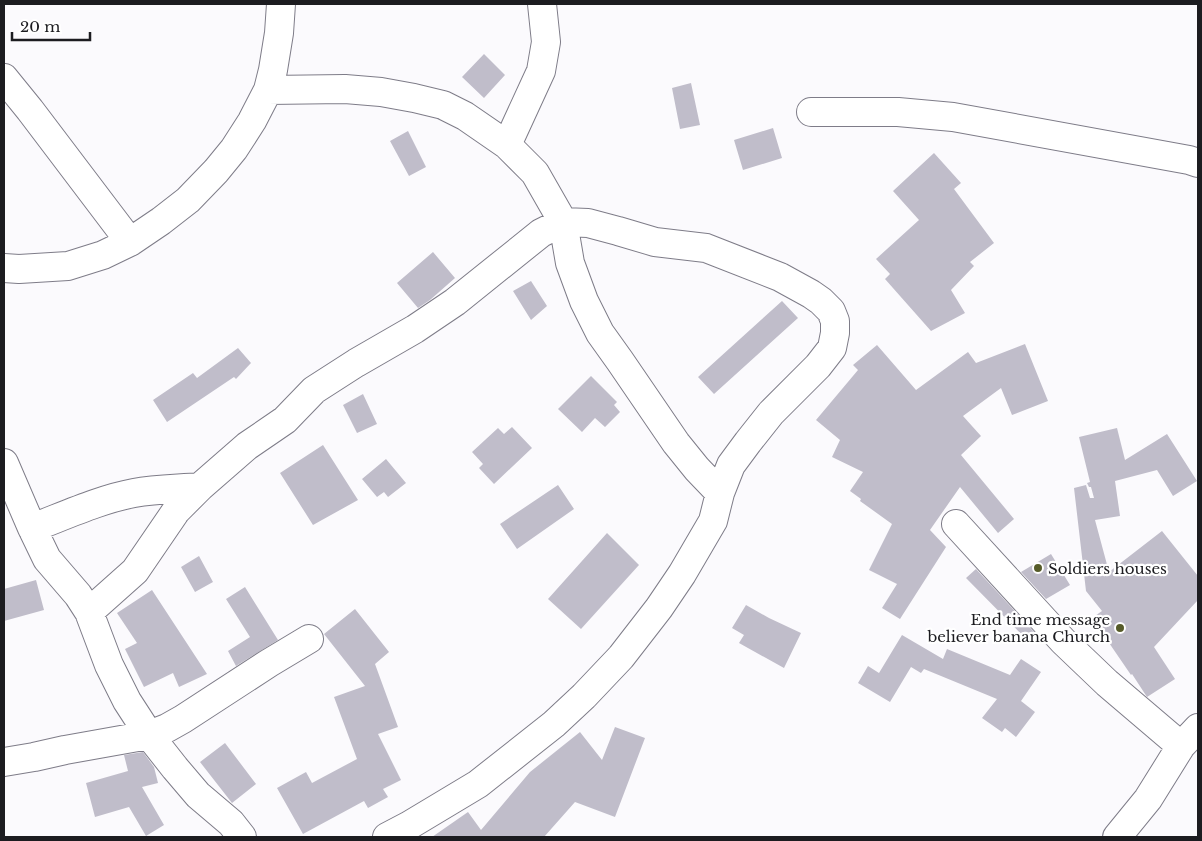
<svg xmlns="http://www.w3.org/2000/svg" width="1202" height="841" font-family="'Libre Baskerville',serif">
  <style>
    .building { fill: #c0bdca }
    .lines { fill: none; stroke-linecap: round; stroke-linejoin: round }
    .minor-casing { stroke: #7e7c88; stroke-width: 30 }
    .minor { stroke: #fff; stroke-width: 28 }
    .poi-dot { fill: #565b29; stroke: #fff; stroke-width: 2 }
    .labels { text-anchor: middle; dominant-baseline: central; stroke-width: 4.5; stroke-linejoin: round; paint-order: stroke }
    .poi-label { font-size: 15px; fill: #1c1c20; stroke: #fff; text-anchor: start }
  </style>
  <rect width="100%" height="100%" fill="#fbfafd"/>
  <path class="building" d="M 484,54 L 505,75 L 484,98 L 462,77 Z
    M 691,83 L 700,125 L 680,129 L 672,88 Z
    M 773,128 L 782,158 L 743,170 L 734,140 Z
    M 408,131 L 426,167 L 409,176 L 390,141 Z
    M 934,153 L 961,183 L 954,189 L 994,243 L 970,262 L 974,266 L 951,290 L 965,313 L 931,331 L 885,279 L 890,274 L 876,259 L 919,220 L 893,191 Z
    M 433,252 L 455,278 L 430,300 L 418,308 L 397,283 Z
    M 531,281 L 547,306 L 531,320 L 513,291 Z
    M 782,301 L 798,318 L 714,394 L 698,377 Z
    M 1025,344 L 1048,401 L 1012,415 L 1001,388 L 963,416 L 981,436 L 961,455 L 1014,519 L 998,533 L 960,487 L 930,530 L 946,547 L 900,619 L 882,608 L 897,584 L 869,570 L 892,524 L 860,501 L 861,499 L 850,491 L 863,472 L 832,457 L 840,440 L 816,420 L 858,370 L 853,365 L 877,345 L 916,390 L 968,352 L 976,363 Z
    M 238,348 L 251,363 L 236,379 L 234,377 L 167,422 L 153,400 L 193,373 L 197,378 Z
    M 591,376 L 617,402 L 614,405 L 620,412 L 605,427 L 595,418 L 582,432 L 558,409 Z
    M 363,394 L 377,424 L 357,433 L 343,405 Z
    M 512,427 L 532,448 L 494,484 L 479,468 L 483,464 L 472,452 L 498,428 L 504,434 Z
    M 1117,428 L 1125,460 L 1167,434 L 1197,481 L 1173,496 L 1157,470 L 1115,481 L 1120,516 L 1095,520 L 1109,572 L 1162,531 L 1198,576 L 1198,600 L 1154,647 L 1175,679 L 1147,697 L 1132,674 L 1131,675 L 1092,618 L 1102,611 L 1086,591 L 1074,488 L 1086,485 L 1090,498 L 1094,498 L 1091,487 L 1089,487 L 1087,483 L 1090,482 L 1079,437 Z
    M 323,445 L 358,500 L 313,525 L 280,473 Z
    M 386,459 L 406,483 L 388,497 L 384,492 L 377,497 L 362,479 Z
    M 558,485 L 574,509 L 517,549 L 500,524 Z
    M 607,533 L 639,565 L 581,629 L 548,599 Z
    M 1051,554 L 1070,585 L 1046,599 L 1021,572 Z
    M 199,556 L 213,582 L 195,592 L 181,567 Z
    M 976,569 L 1034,632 L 1026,639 L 966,578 Z
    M 36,580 L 44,610 L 4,621 L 4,589 Z
    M 245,587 L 278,640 L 236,666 L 228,651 L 250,637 L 226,599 Z
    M 152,590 L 207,674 L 179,687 L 173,673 L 144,687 L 125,649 L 137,643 L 117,613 Z
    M 746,605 L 769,618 L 801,633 L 784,668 L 739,643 L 744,635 L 732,628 Z
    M 355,609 L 389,652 L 375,664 L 398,727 L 378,734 L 401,780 L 383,789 L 388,797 L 368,808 L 364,801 L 303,834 L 277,788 L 306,772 L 312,783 L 357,759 L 334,697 L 365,686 L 324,634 Z
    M 902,635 L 943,659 L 947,649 L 1010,675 L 1021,659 L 1041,672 L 1021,701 L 1035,712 L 1016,737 L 1005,728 L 1002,732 L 982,718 L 997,699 L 924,669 L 921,673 L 911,667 L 890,702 L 858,683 L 868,666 L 879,673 Z
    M 615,727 L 645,738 L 615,817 L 575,802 L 544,837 L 432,837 L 468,812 L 481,830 L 530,772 L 580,732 L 602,760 Z
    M 225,743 L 256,784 L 232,803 L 200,762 Z
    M 143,752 L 154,767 L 158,783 L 142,787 L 164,825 L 146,836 L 129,807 L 95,817 L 86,783 L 128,771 L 124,755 Z"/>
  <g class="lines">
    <g class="minor-casing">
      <path id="minor" d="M 4,78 L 30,110 L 130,242
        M 268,90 L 345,89 L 381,92 L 414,98 L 443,105 L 465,116 L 507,145 L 535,173 L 563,222 L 570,263 L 584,301 L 600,333 L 620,361 L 676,443 L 697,469 L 720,493
        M 811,112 L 898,112 L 953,117 L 1189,160 L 1198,163
        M 507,145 L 541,71 L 546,42 L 542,4
        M 4,268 L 19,269 L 68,266 L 103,255 L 130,242 L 161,221 L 188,200 L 216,171 L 234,149 L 252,121 L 268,90 L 273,70 L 279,33 L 281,4
        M 4,463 L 32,528 L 47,559 L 78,595 L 89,612 L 109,665 L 127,701 L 149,735 L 175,768 L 198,795 L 231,823 L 242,837
        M 956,524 L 1063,641 L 1107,683 L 1181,746
        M 32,528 C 64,516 101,499 134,493 C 156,489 178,489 200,487
        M 89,612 L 135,571 L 176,511 L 200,487 L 247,446 L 285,420 L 314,390 L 356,363 L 415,329 L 455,302 L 541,233 L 563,222 L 588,223 L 618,231 L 655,242 L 706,248 L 780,277 L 811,294 L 821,301 L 831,311 L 835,321 L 835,333 L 832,348 L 818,366 L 771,413 L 748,442 L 731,465 L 720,493 L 713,521 L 682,574 L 659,608 L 621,657 L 584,696 L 554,724 L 478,784 L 408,826 L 387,837
        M 4,762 L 34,757 L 65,750 L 149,735 L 167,728 L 183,719 L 269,663 L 309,639
        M 1117,837 L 1148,799 L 1181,746 L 1198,728"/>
    </g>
    <use href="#minor" class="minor"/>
  </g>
  <g class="poi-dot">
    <circle cx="1038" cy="568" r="5"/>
    <circle cx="1120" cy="628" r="5"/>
  </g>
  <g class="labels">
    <g class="poi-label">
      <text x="1048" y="568">Soldiers houses</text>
      <text x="1110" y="619" text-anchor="end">End time message<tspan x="1110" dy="17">believer banana Church</tspan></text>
    </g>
  </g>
  <rect width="1202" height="841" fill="none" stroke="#1c1c20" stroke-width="10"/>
  <path d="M12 32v8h78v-8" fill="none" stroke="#1c1c20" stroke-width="2.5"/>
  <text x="20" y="32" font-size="15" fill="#1c1c20" stroke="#ffffff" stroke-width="4" paint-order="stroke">20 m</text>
</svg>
